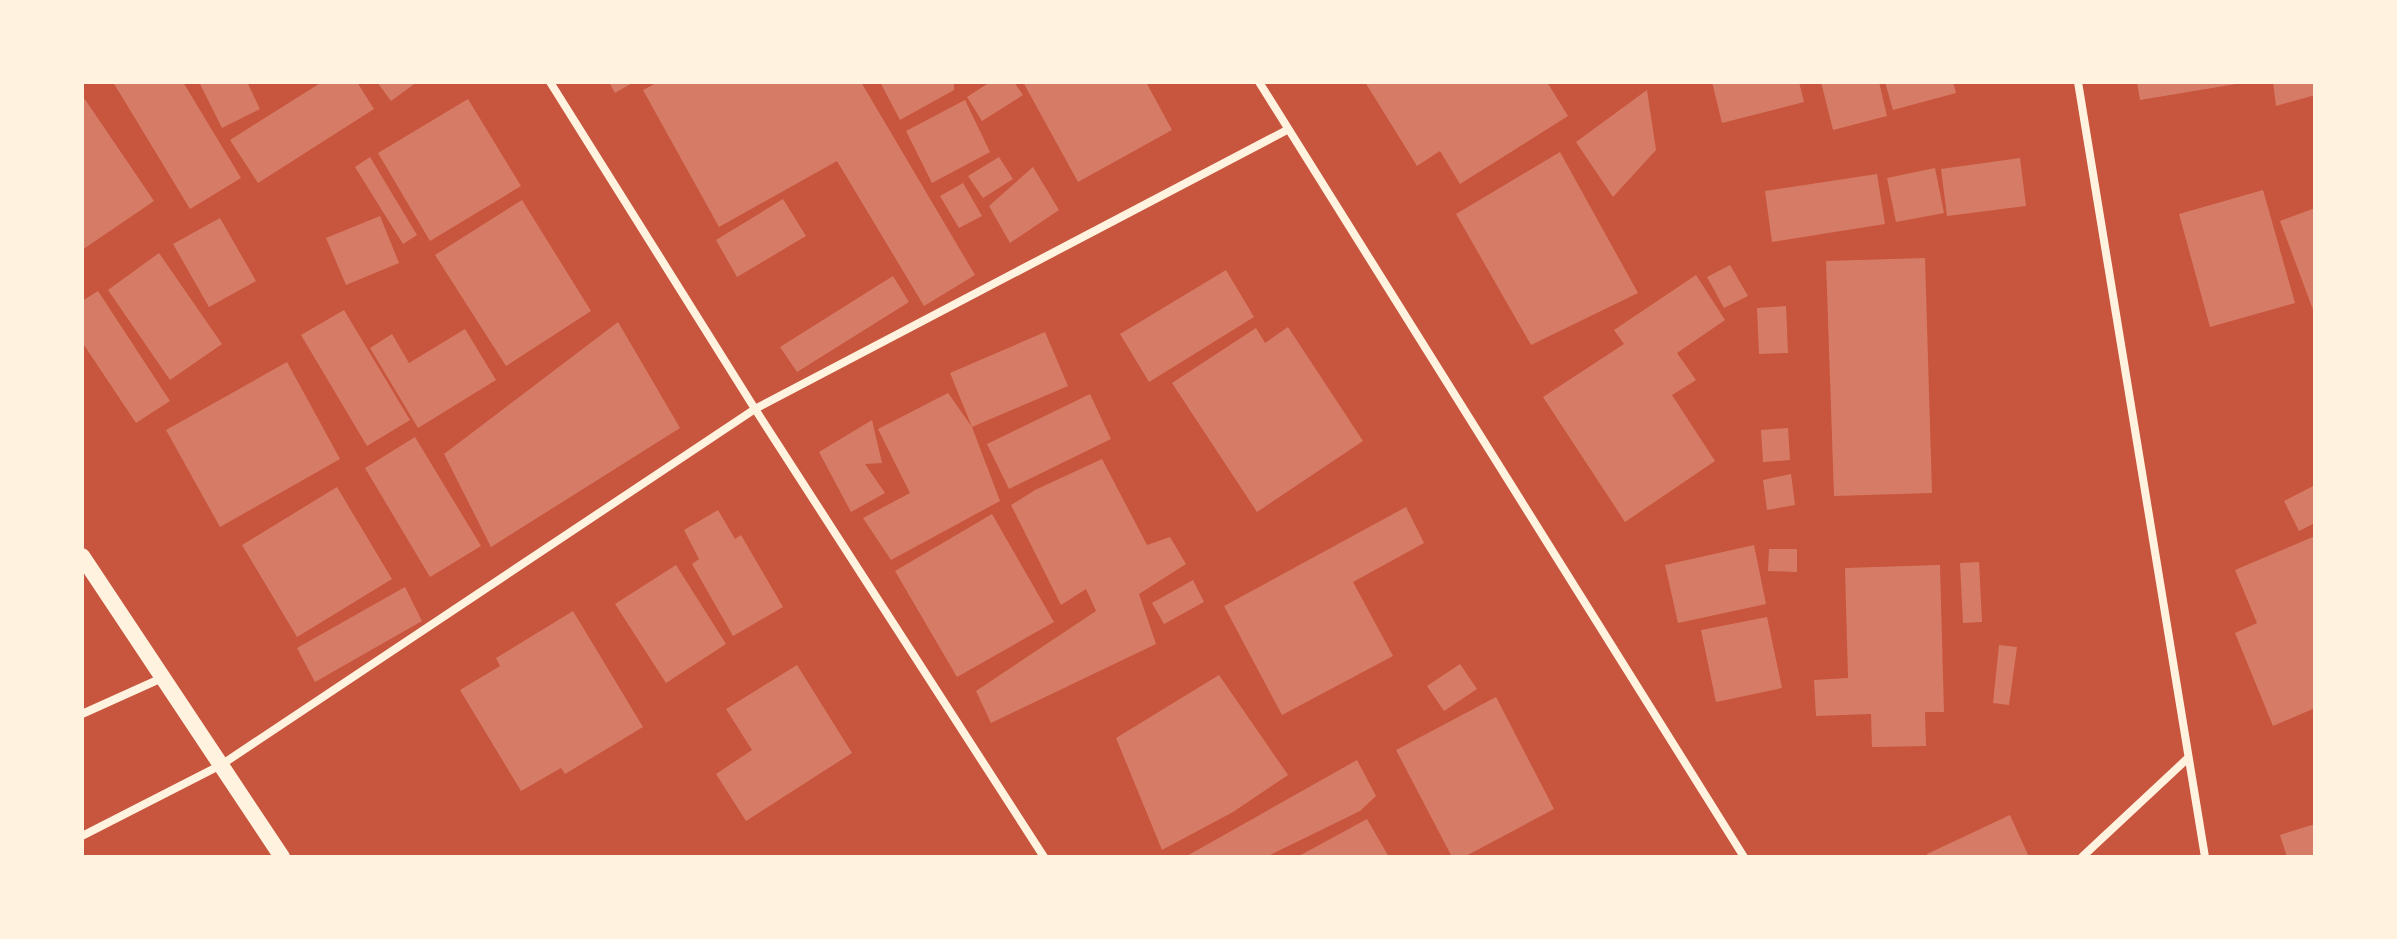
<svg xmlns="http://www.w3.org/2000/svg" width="2397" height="939" font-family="'Work Sans',sans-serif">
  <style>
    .building { fill: #d67c66 }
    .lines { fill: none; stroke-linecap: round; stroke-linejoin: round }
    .minor { stroke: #fff3e0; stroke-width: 8 }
    .secondary { stroke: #fff3e0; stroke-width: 16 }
  </style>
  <rect width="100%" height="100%" fill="#c8553d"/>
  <path class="building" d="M 113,82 L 183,82 L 241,178 L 190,209 Z
    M 199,82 L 247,82 L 260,109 L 222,128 Z
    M 322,82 L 357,82 L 374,109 L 258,183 L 230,140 Z
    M 377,82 L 417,82 L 391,101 Z
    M 609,82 L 634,82 L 615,93 Z
    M 658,82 L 861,82 L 975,275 L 924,306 L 837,161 L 719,227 L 643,90 Z
    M 880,82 L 954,82 L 954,90 L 900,120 Z
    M 990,82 L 1014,82 L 1023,95 L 982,121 L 967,97 Z
    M 1023,82 L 1146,82 L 1172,130 L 1078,182 Z
    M 1365,82 L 1547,82 L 1568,116 L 1460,184 L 1440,151 L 1417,166 Z
    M 1712,82 L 1799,82 L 1804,102 L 1722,123 Z
    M 1821,82 L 1879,82 L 1887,116 L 1833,130 Z
    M 1885,82 L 1953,82 L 1956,93 L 1893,110 Z
    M 2137,82 L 2236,82 L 2236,84 L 2140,100 Z
    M 2273,82 L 2315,82 L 2315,95 L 2276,106 Z
    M 1647,90 L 1656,150 L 1613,197 L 1576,142 Z
    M 82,95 L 154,201 L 82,250 Z
    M 468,99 L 521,186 L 430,241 L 378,153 Z
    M 965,100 L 990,152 L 932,183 L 906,131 Z
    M 1560,152 L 1638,293 L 1531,345 L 1456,214 Z
    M 370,157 L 417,235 L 403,244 L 355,167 Z
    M 999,157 L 1013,179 L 983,198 L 968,176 Z
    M 2020,158 L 2026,206 L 1947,216 L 1941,169 Z
    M 1033,167 L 1059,210 L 1010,243 L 989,206 Z
    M 1935,168 L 1944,213 L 1896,222 L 1887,178 Z
    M 1877,174 L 1885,224 L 1772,242 L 1765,191 Z
    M 963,183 L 982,216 L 959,228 L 940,196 Z
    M 2263,190 L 2295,303 L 2210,327 L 2179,214 Z
    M 783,199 L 806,236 L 737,277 L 716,240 Z
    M 522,200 L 591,311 L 506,366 L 435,255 Z
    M 2315,208 L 2315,315 L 2280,221 Z
    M 380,216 L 399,263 L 346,285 L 326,238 Z
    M 220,218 L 256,281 L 209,307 L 173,244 Z
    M 159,253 L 222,344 L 170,380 L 108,290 Z
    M 1925,258 L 1932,493 L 1834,496 L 1826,261 Z
    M 1730,265 L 1748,296 L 1724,308 L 1707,277 Z
    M 1226,270 L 1254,317 L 1149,382 L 1120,334 Z
    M 1696,275 L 1725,320 L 1677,353 L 1696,380 L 1672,395 L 1715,461 L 1625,522 L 1543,397 L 1624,344 L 1614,330 Z
    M 893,276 L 909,302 L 797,372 L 780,347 Z
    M 98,291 L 170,401 L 136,423 L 82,342 L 82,301 Z
    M 1786,306 L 1788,353 L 1759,354 L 1757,308 Z
    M 344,310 L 410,420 L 367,446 L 301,335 Z
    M 618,322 L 680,428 L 491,547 L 444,454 Z
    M 1288,327 L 1363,441 L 1257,512 L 1172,383 L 1256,328 L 1265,343 Z
    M 465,329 L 496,380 L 418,428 L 370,348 L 392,334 L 409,363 Z
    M 1045,332 L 1068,386 L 972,427 L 950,373 Z
    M 287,362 L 340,459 L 220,527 L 166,430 Z
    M 948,393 L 972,427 L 1000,501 L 891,560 L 863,518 L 910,493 L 878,429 Z
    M 1090,394 L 1111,439 L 1009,489 L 987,444 Z
    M 872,420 L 882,463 L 865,464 L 885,493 L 851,512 L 819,452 Z
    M 1788,428 L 1790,460 L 1763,462 L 1761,430 Z
    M 415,437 L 481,546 L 430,577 L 365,468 Z
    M 1102,459 L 1147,545 L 1170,537 L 1186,564 L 1139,594 L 1156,644 L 991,723 L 976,691 L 1096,611 L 1086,589 L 1061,605 L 1011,505 L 1035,490 Z
    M 1791,474 L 1795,505 L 1767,510 L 1763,480 Z
    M 2315,485 L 2315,523 L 2299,531 L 2284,501 Z
    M 337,487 L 392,579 L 297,637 L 242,545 Z
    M 1406,507 L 1424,543 L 1353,582 L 1393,656 L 1282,715 L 1224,606 Z
    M 718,510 L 735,539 L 741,535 L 783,607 L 733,636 L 692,564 L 699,559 L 684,530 Z
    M 992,514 L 1054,622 L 957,677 L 895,571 Z
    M 2315,536 L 2315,708 L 2273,726 L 2235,633 L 2257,623 L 2235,570 Z
    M 1754,545 L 1766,604 L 1678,623 L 1665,565 Z
    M 1769,549 L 1797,549 L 1797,572 L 1768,571 Z
    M 1979,562 L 1982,622 L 1963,623 L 1960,563 Z
    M 676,565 L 726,644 L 666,683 L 615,604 Z
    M 1940,565 L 1944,712 L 1925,712 L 1926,746 L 1872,747 L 1871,714 L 1816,716 L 1814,680 L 1848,678 L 1845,568 Z
    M 1193,580 L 1204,602 L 1164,624 L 1152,603 Z
    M 405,587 L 422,621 L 315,682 L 297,648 Z
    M 573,611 L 643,727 L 565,774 L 561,768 L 521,791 L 460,690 L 500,666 L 496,658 Z
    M 1767,617 L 1782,688 L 1716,702 L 1701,630 Z
    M 1999,645 L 2017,647 L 2009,705 L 1993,703 Z
    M 1460,664 L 1477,689 L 1444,711 L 1427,686 Z
    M 797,665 L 852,753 L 746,821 L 716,774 L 752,750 L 726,709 Z
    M 1219,675 L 1288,775 L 1233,812 L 1162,850 L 1116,738 Z
    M 1496,697 L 1554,809 L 1464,857 L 1452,857 L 1396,750 Z
    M 1357,760 L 1376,796 L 1360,811 L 1266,857 L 1185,857 Z
    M 2010,815 L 2029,857 L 1928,857 L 1927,854 Z
    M 1367,819 L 1389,857 L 1297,857 Z
    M 2315,824 L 2315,857 L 2287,857 L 2280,835 Z"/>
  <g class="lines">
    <path class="minor" d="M 550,82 L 755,409 L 1044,857
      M 1259,82 L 1744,857
      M 2078,82 L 2205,857
      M 82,714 L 162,678
      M 82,836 L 221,765 L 755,409 L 1287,130
      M 2082,857 L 2188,758"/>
    <path class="secondary" d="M 82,556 L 282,857"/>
  </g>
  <rect width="2397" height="939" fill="none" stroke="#fff3e0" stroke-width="168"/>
</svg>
